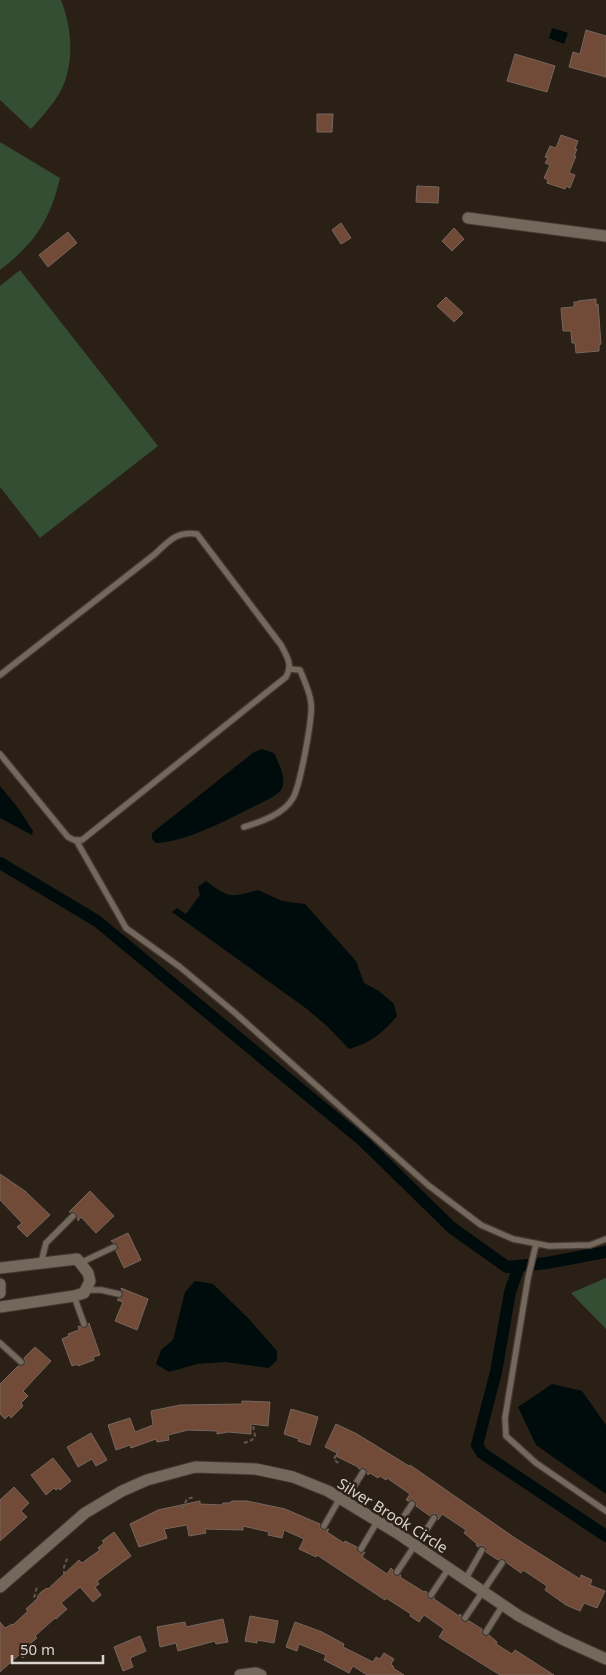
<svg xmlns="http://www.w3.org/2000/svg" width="606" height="1675" font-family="'Noto Sans',sans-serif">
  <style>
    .green { fill: #344e33 }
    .water { fill: #000b0c }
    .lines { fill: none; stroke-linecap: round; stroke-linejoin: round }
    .canal { stroke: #000b0c; stroke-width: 12 }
    .building { fill: #714b37; stroke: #76665e }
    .lane-casing { stroke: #423933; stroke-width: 8 }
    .street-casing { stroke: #423933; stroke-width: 13 }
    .path { stroke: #61584f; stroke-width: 2; stroke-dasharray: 4 2.5; stroke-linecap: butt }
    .lane { stroke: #74675c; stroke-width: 5.5 }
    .street { stroke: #74675c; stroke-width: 11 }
    .labels { text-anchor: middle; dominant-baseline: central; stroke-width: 5; stroke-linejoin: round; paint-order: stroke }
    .street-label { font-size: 15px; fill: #dad3cd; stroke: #2a2016 }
  </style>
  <rect width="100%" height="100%" fill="#2a2016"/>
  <path class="green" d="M 0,0 L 61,0 C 71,26 74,54 65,81 C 59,99 43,115 31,129 L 0,100 Z
    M 0,142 L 60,178 C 50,221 34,244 0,270 Z
    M 20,270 L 158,446 L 40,538 L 0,487 L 0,286 Z
    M 606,1278 L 606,1329 L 571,1293 Z"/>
  <path class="water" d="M 552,28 L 568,33 L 564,44 L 549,38 Z
    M 262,749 L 274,753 C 278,762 288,780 281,790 C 279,793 274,796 271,798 C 239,813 191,842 156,843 L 152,839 L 152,833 L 254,752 Z
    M 0,786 L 18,808 L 33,831 L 32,835 L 0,818 Z
    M 206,881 C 229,898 230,898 258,890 L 282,901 L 305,904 L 356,961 L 364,983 L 379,991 L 394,1004 L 397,1016 C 383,1033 370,1043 349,1049 L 328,1027 L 307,1009 L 172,912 L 177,908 L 186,914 L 200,895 L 198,887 Z
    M 195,1281 L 213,1284 L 249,1319 L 277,1351 L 277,1360 L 269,1368 L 225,1362 L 197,1364 L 169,1372 L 156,1364 L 161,1350 L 173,1340 L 185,1292 Z
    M 552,1384 L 582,1391 L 606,1425 L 606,1494 L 536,1445 L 518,1407 Z"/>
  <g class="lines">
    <path class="canal" d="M 0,863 L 97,921 L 363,1141 L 452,1228 L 507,1267 L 547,1263 L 606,1252
      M 519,1266 L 510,1292 L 496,1372 L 477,1445 L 482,1453 L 606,1536"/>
  </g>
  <path class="building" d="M 586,30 L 606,36 L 606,77 L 569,67 L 573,52 L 580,54 Z
    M 515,54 L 555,66 L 547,92 L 507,81 Z
    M 317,114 L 333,114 L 332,132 L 317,132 Z
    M 561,135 L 578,141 L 575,149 L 577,149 L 574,156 L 576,156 L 569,173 L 575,175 L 570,188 L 566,186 L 565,189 L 547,183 L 548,180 L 544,178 L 550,165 L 545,163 L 548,158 L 545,157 L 550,146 L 556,148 Z
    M 417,186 L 439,187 L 438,203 L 416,202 Z
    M 341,223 L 351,238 L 341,244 L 332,230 Z
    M 454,228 L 464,239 L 452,251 L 442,241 Z
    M 68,232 L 77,243 L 48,267 L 39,255 Z
    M 446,297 L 463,313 L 454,322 L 437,306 Z
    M 596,299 L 596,305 L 598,304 L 601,344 L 599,345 L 599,351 L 576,353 L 575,343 L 572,343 L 571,331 L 563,331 L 561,308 L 574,307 L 574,302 L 578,302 L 578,301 Z
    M 0,1174 L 25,1191 L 50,1215 L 27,1237 L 17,1227 L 22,1223 L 0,1200 Z
    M 90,1191 L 114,1216 L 96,1233 L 81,1217 L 78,1221 L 76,1212 L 69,1212 Z
    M 128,1233 L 141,1260 L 124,1268 L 116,1251 L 118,1245 L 111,1241 Z
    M 121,1288 L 148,1299 L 137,1330 L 115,1321 L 123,1302 L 117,1300 L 123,1295 Z
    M 89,1323 L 100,1355 L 93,1357 L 94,1360 L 78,1366 L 78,1364 L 72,1366 L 62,1339 L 69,1336 L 68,1334 L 79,1330 L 78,1326 L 86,1328 Z
    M 35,1347 L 51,1361 L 23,1391 L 28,1396 L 21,1403 L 23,1406 L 11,1418 L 9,1415 L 5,1419 L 0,1414 L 0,1384 L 18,1366 L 24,1365 L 26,1362 L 24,1358 Z
    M 242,1401 L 270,1402 L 268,1426 L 251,1424 L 251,1434 L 228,1432 L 217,1434 L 217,1431 L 188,1430 L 168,1435 L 169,1440 L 157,1442 L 156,1439 L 131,1448 L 130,1445 L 116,1450 L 108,1425 L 130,1418 L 135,1432 L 153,1425 L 151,1411 L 180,1405 L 242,1404 Z
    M 291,1409 L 318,1417 L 310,1445 L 298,1441 L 299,1439 L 284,1434 Z
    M 336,1424 L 357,1434 L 409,1466 L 410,1465 L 515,1538 L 580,1579 L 581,1575 L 592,1580 L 590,1585 L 605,1591 L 597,1608 L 584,1603 L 580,1611 L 566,1605 L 545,1590 L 547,1586 L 523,1570 L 521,1573 L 507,1563 L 504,1559 L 498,1560 L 486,1552 L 485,1546 L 481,1545 L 478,1547 L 476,1545 L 477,1544 L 464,1533 L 466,1530 L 442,1514 L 438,1520 L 437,1514 L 434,1513 L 430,1516 L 416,1506 L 416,1502 L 414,1500 L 408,1501 L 406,1500 L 410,1494 L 387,1478 L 386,1480 L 380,1476 L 378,1478 L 370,1473 L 368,1475 L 365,1468 L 359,1469 L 358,1467 L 336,1456 L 337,1453 L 325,1447 Z
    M 91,1433 L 107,1460 L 96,1466 L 92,1459 L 78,1467 L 67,1447 Z
    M 53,1458 L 71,1481 L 60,1490 L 59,1488 L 56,1490 L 54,1488 L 46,1495 L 31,1475 Z
    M 14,1487 L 29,1503 L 21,1511 L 27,1517 L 0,1541 L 0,1500 Z
    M 200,1501 L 200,1504 L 222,1505 L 223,1503 L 229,1503 L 232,1501 L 247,1501 L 276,1507 L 285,1509 L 320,1524 L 320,1528 L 322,1530 L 329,1529 L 327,1532 L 344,1543 L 345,1541 L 357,1547 L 358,1553 L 365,1552 L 362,1557 L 387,1574 L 391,1568 L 393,1570 L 393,1574 L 395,1576 L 401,1575 L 400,1577 L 424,1592 L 425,1591 L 427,1592 L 427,1597 L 429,1599 L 435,1598 L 434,1599 L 459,1616 L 460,1614 L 461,1615 L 461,1620 L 463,1622 L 469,1621 L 482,1629 L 481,1632 L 483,1636 L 489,1635 L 497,1642 L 496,1644 L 512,1654 L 515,1650 L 554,1675 L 500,1675 L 439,1637 L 444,1629 L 424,1615 L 419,1622 L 410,1616 L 411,1614 L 386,1598 L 385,1600 L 317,1555 L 316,1557 L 299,1549 L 304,1539 L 284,1530 L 282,1538 L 268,1535 L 269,1532 L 243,1526 L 243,1530 L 205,1529 L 206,1533 L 189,1536 L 187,1525 L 164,1529 L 167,1538 L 139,1547 L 130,1524 L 158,1510 Z
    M 114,1532 L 131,1556 L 97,1581 L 99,1584 L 95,1587 L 101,1595 L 93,1602 L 80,1587 L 61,1603 L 67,1609 L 56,1619 L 55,1618 L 35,1636 L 37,1638 L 31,1643 L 35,1647 L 23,1658 L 20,1654 L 0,1672 L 0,1622 L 5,1628 L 12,1624 L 13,1625 L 28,1611 L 26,1609 L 38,1598 L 37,1597 L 41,1592 L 47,1588 L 48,1589 L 79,1560 L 82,1563 L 100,1550 L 98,1548 L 104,1543 L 102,1541 Z
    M 250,1616 L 278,1621 L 274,1643 L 257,1640 L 257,1643 L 245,1641 Z
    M 223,1619 L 228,1642 L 216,1644 L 215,1641 L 178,1651 L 176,1643 L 160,1647 L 157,1627 L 185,1622 L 186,1627 Z
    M 295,1622 L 322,1632 L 344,1644 L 343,1647 L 373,1662 L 376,1657 L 380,1659 L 384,1653 L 394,1659 L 391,1664 L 394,1667 L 393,1668 L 404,1675 L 367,1675 L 353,1666 L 349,1673 L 324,1660 L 326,1655 L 299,1644 L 297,1651 L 286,1647 Z
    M 140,1636 L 146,1651 L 130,1658 L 133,1667 L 123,1671 L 114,1647 Z"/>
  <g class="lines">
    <g class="lane-casing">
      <path id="lane" d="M 0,675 L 155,554 C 169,541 176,531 197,534 L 281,645 C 287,657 293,664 286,677 L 82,840 L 74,840 L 68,837 L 0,754
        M 244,827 C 261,822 284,814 293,798 C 300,786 313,717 311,703 C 310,692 304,680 300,670 L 290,669
        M 76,840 L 126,928 L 180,967 L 234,1012 L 428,1185 L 481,1225 L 513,1239 L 549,1246 L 590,1245 L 606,1239
        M 536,1244 L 528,1278 L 505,1418 L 506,1436 L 536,1463 L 606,1511
        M 41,1263 L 46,1243 L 73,1216
        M 80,1263 L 114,1247
        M 86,1290 L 101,1290 L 119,1294
        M 74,1296 L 84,1324
        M 0,1343 L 21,1362
        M 345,1501 L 363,1472
        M 324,1526 L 340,1498
        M 394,1531 L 412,1504
        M 416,1546 L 434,1518
        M 361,1549 L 377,1522
        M 397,1572 L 415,1545
        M 465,1580 L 482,1550
        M 431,1595 L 449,1568
        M 465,1618 L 502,1563
        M 486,1632 L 503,1605"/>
    </g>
    <g class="street-casing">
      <path id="street" d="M 468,218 L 606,236
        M 0,1268 L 77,1259 L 88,1273 L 90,1281 L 84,1293 L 74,1296 L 0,1307
        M 0,1284 L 0,1293
        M 0,1587 L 85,1513 L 122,1491 L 147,1480 L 195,1467 L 256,1469 L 293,1477 L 328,1491 L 397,1533 L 519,1616 L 562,1639 L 606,1659
        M 240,1675 L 256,1673 L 261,1675"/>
    </g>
    <path class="path" d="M 244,1443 L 252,1440 L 255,1436 L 253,1425
      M 338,1449 L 334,1460 L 340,1464
      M 182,1509 L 187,1499 L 194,1497
      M 64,1575 L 64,1567 L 68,1556
      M 36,1604 L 34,1598 L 37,1587"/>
    <use href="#lane" class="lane"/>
    <use href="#street" class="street"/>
  </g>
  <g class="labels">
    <g class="street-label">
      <text transform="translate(393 1515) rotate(32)">Silver Brook Circle</text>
    </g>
  </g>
  <path d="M12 1655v8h91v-8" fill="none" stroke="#dad3cd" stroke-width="2.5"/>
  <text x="20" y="1655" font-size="15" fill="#dad3cd" stroke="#2a2016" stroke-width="4" paint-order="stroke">50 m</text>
</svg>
